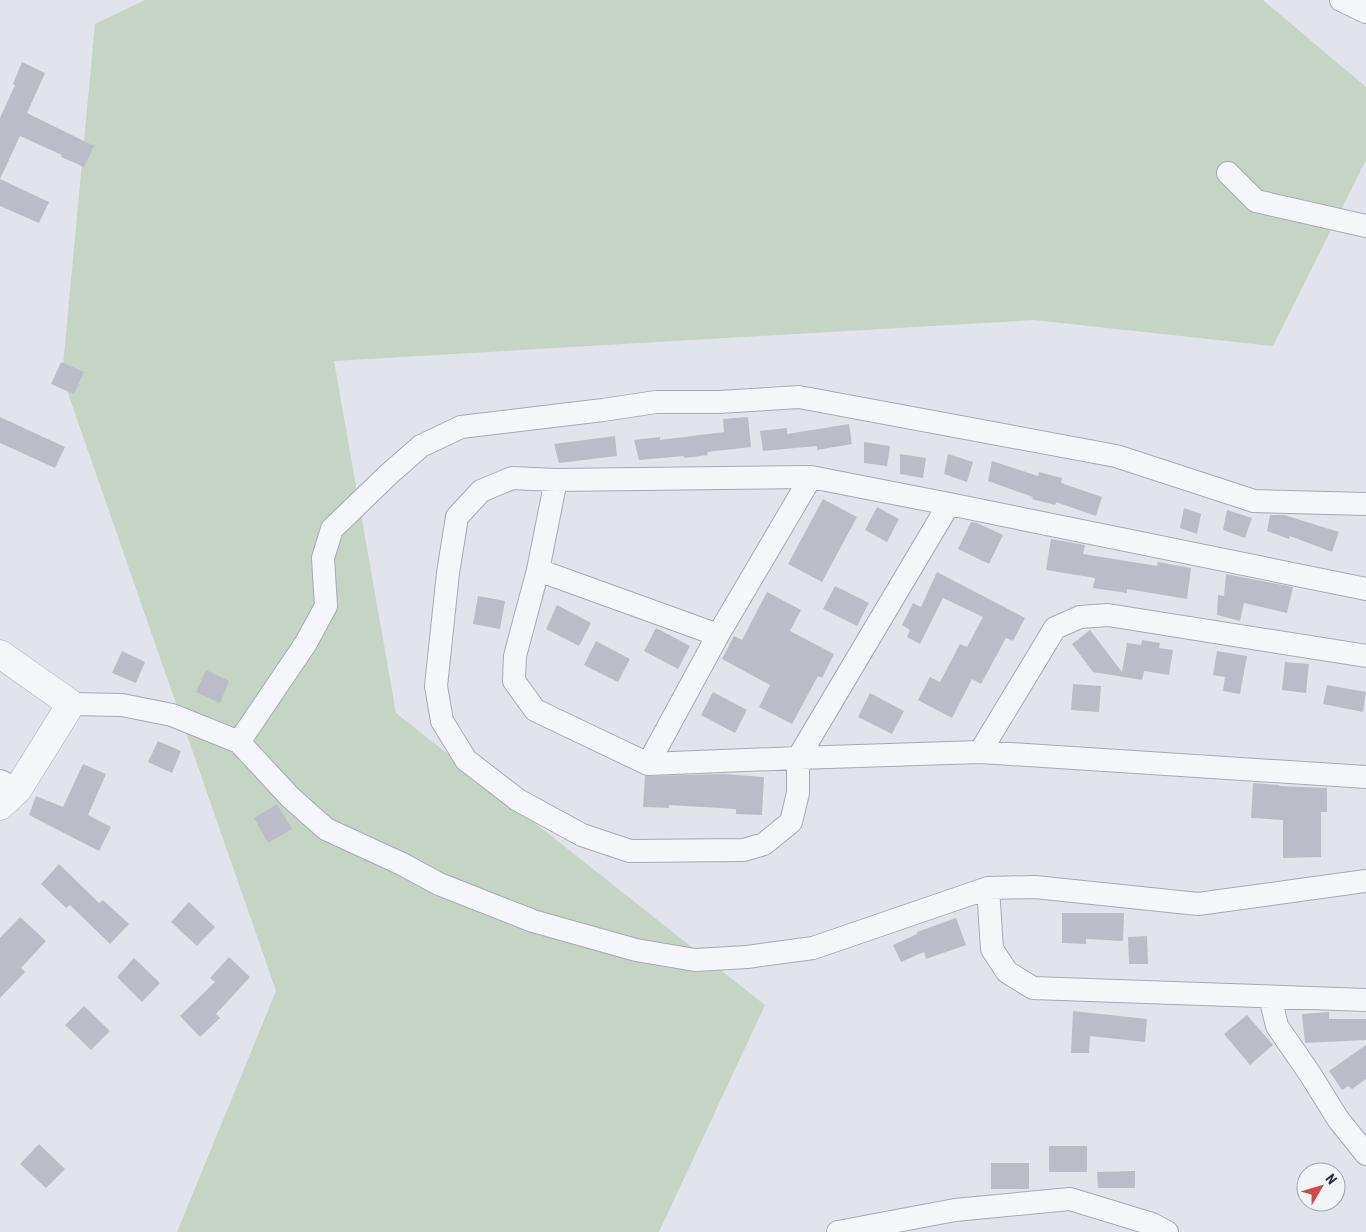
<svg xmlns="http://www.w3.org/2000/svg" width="1366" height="1232" font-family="'Roboto Condensed',sans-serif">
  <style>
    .green { fill: #c5d4c4 }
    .building { fill: #babdc8 }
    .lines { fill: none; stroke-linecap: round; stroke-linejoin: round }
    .minor-casing { stroke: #a7aab5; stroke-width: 24 }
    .tertiary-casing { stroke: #a7aab5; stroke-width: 29 }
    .minor { stroke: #f5f6f9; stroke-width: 22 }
    .tertiary { stroke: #f5f6f9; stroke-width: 28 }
  </style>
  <rect width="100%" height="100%" fill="#e2e4eb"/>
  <path class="green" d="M 145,0 L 1263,0 L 1366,87 L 1366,160 L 1273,346 L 1034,320 L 334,361 L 396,713 L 765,1005 L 659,1232 L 177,1232 L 276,991 L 62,376 L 95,24 Z"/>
  <path class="building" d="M 22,62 L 45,73 L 27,113 L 94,146 L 84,167 L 61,157 L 62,155 L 20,136 L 0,179 L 49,202 L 39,223 L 0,206 L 0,118 L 15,85 L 13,84 Z
    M 61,362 L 84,372 L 74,394 L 51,384 Z
    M 0,417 L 65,447 L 55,468 L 0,443 Z
    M 748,417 L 751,447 L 707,452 L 708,455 L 684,458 L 684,456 L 639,460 L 634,440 L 660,437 L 660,440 L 724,432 L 723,419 Z
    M 849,424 L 852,444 L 817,450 L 817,446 L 763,451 L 760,431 L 787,428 L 787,434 Z
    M 615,436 L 617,456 L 559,463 L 554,444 Z
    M 864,442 L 890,446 L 887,466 L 864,463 Z
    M 900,454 L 926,458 L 923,478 L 900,474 Z
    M 948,454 L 973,462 L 967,482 L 944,474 Z
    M 992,461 L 1038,476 L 1039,472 L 1062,478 L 1061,483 L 1102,497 L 1096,516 L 1056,502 L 1055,505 L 1032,499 L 1033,497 L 988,481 Z
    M 823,499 L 857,517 L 822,582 L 788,564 Z
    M 877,507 L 899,519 L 887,542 L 865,530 Z
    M 1184,508 L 1201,514 L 1197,534 L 1180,528 Z
    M 1227,510 L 1252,518 L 1245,538 L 1223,530 Z
    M 1270,515 L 1284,515 L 1339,532 L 1332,552 L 1290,536 L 1289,539 L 1267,531 Z
    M 971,522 L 977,523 L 1003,535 L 989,564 L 958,549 Z
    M 1051,539 L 1085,545 L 1083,554 L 1157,566 L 1158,562 L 1191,568 L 1187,599 L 1127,589 L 1127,593 L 1093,588 L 1095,578 L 1046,570 Z
    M 937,572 L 1025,618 L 1013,641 L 1006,638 L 981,684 L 972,679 L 952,718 L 918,700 L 930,677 L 940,682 L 960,644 L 967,647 L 983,617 L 943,598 L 920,644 L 907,637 L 910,630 L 902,625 L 913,603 L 921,607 Z
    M 1226,574 L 1293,587 L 1287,613 L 1244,603 L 1240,621 L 1217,615 L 1218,595 L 1224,596 Z
    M 835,586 L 869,603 L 857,626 L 823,609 Z
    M 767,592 L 801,610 L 790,631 L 834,654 L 822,678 L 818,676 L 792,724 L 759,707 L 770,685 L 722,659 L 734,636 L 742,640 Z
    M 478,596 L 505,601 L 500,629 L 473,624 Z
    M 557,605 L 591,623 L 579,646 L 546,629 Z
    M 656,628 L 690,646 L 678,669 L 644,651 Z
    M 1090,630 L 1122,672 L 1127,643 L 1141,645 L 1142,640 L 1160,643 L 1159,648 L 1173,650 L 1169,675 L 1144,671 L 1142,680 L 1093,672 L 1072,644 Z
    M 596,641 L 630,659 L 618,682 L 584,665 Z
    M 122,651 L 145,662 L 136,683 L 112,673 Z
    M 1217,651 L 1247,656 L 1240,694 L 1223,691 L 1225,677 L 1213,675 Z
    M 1285,662 L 1309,664 L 1306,693 L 1282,690 Z
    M 206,670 L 229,681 L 220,703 L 196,692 Z
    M 1073,684 L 1101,686 L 1099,712 L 1071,710 Z
    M 1327,685 L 1366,692 L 1363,712 L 1323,704 Z
    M 713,692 L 747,710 L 735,733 L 701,715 Z
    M 870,693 L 904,711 L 892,734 L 858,717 Z
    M 158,741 L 181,751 L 172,773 L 148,762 Z
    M 83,764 L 106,774 L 88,815 L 111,827 L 99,851 L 29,815 L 36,796 L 63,807 Z
    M 724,774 L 764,777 L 762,815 L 736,814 L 736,809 L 669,805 L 669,808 L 643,807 L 645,776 Z
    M 1253,783 L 1279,785 L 1279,786 L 1327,788 L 1327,812 L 1321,812 L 1321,857 L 1283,858 L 1283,820 L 1251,818 Z
    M 277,804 L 292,829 L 268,843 L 254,818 Z
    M 59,864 L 99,903 L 103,900 L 129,924 L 110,944 L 70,905 L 66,908 L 41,884 Z
    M 189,902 L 215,927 L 197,946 L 171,922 Z
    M 1062,913 L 1124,913 L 1123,941 L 1086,939 L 1086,944 L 1062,943 Z
    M 20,917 L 46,941 L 21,968 L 25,972 L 0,998 L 0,938 Z
    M 956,918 L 966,945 L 926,959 L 924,952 L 901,962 L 893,945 L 917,934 L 917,932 Z
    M 1147,936 L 1148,964 L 1129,964 L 1128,937 Z
    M 229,957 L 250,977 L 216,1014 L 220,1018 L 200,1037 L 180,1016 L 215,982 L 210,978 Z
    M 134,958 L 160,983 L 142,1002 L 117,977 Z
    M 84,1006 L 110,1031 L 91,1050 L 65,1025 Z
    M 1073,1011 L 1147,1019 L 1145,1042 L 1090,1036 L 1089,1053 L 1071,1053 Z
    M 1329,1012 L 1329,1019 L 1366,1019 L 1366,1040 L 1305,1043 L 1302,1014 Z
    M 1247,1015 L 1273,1045 L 1250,1065 L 1224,1034 Z
    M 1366,1045 L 1366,1079 L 1352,1089 L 1348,1086 L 1342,1090 L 1329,1071 Z
    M 39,1144 L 65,1169 L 46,1188 L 20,1164 Z
    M 1049,1146 L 1087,1146 L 1087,1172 L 1049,1172 Z
    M 991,1163 L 1029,1163 L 1029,1189 L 991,1189 Z
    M 1135,1171 L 1135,1188 L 1098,1188 L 1097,1172 Z"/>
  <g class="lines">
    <g class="minor-casing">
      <path id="minor" d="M 1341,0 L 1366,12
        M 1228,173 L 1256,201 L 1366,226
        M 556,480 L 538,570 L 515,656 L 514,681 L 535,710 L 648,764 L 798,758 L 980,752 L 1366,777
        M 949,504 L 798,758 L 798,793 L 791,822 L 764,844 L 744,850 L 630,851 L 582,835 L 518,800 L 466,760 L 442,721 L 436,686 L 448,573 L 457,517 L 481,491 L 512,478 L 556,480 L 811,477 L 949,504 L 1366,589
        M 538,570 L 718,635
        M 71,704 L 122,705 L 172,715 L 239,742 L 290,797 L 326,829 L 402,864 L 439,884 L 533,921 L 636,950 L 695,960 L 747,957 L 813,948 L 988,888 L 1035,887 L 1198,904 L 1366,881
        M 239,742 L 306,643 L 326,606 L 323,558 L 332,529 L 389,474 L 421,446 L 461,427 L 603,410 L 656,402 L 719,402 L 799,397 L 1116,456 L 1254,501 L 1366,504
        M 980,752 L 1055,628 L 1080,617 L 1108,615 L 1366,656
        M 648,764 L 718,635 L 811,477
        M 0,781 L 18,789
        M 988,888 L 992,949 L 1007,972 L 1033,988 L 1366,1000
        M 1270,997 L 1277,1026 L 1310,1074 L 1338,1119 L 1366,1154
        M 838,1232 L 955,1210 L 1070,1199 L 1152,1224 L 1167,1232"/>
    </g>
    <g class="tertiary-casing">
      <path id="tertiary" d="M 0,654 L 71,704 L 18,789 L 0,806"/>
    </g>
    <use href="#minor" class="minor"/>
    <use href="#tertiary" class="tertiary"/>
  </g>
  <g transform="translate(1321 1187) rotate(52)"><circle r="24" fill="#f2f4f8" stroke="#a2a5b0"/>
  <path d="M0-4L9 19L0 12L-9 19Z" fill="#cd4b4a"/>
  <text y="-8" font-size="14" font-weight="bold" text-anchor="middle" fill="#2a2f43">N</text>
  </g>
</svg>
